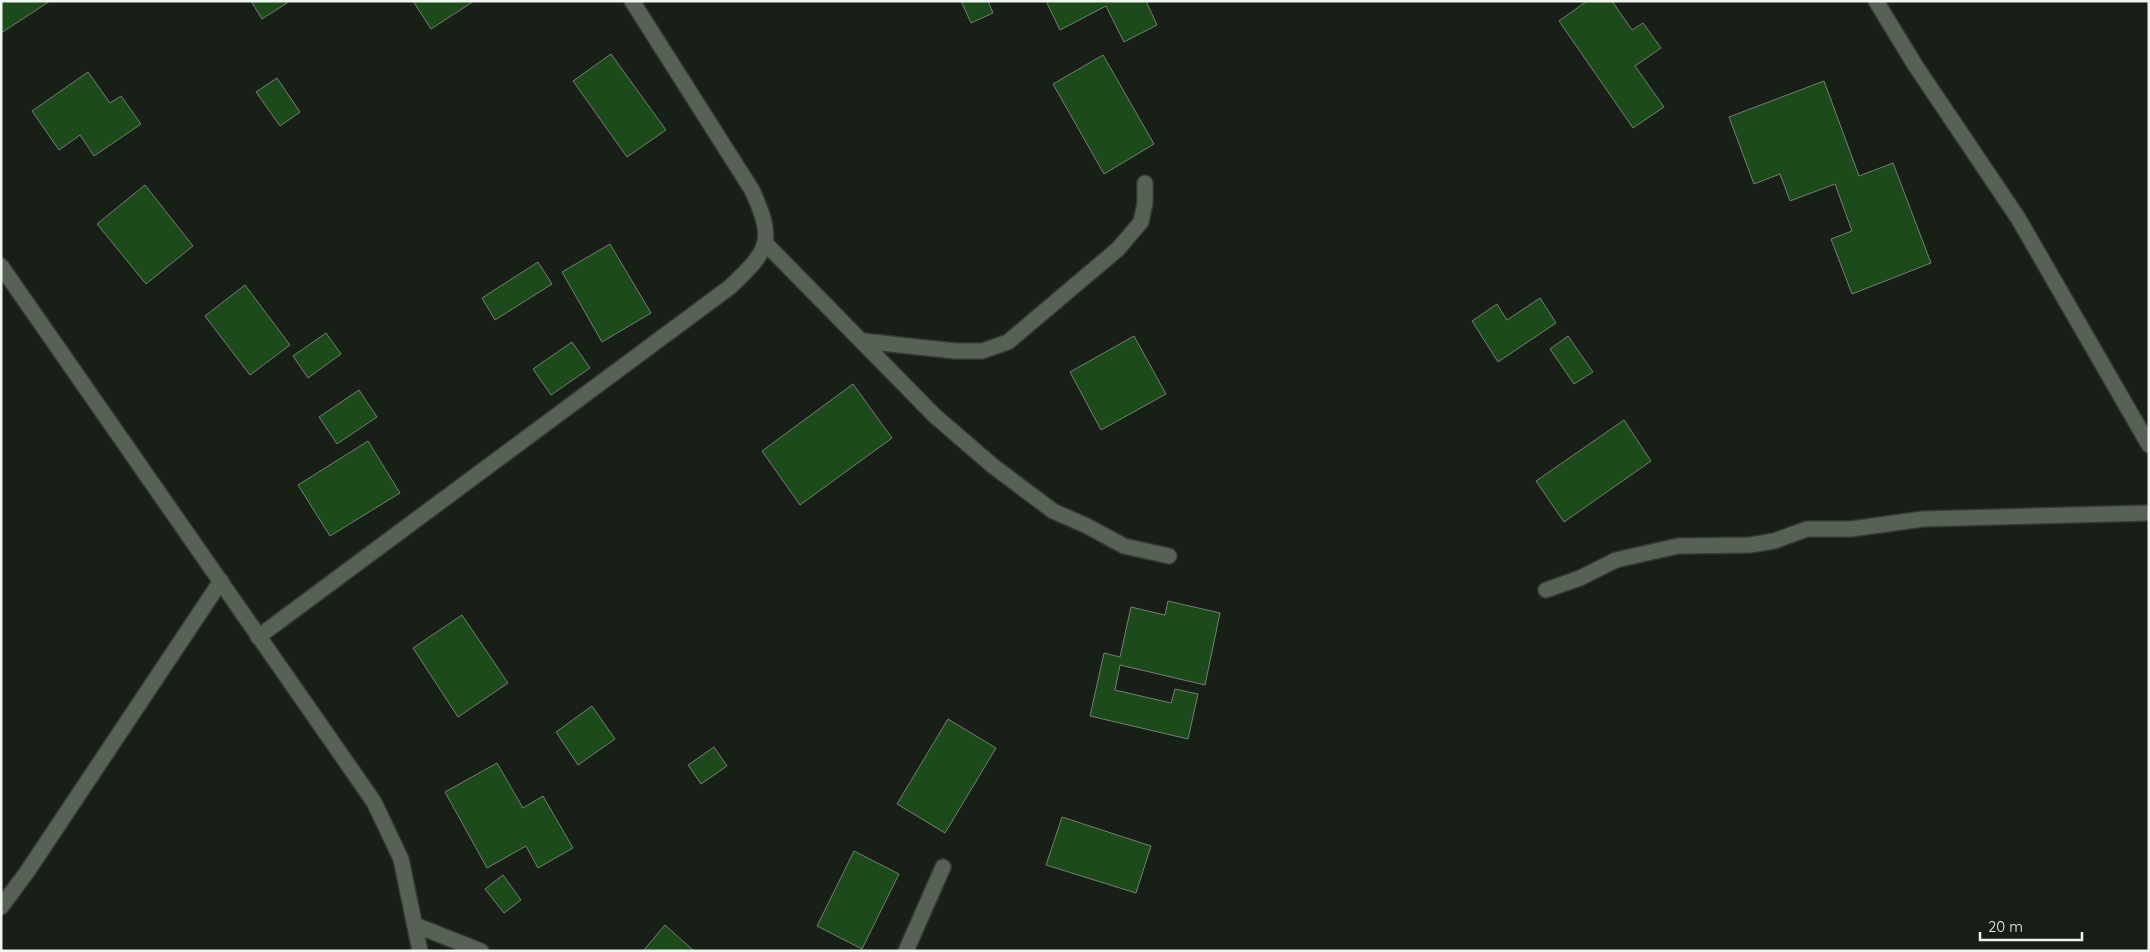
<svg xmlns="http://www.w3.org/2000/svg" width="2150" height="952" font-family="Quicksand,sans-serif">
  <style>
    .building { fill: #1d4a1b; stroke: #757f73 }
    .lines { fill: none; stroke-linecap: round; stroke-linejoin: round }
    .lane-casing { stroke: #333832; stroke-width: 18 }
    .street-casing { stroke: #333832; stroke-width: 18 }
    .secondary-casing { stroke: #333832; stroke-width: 18 }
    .lane { stroke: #576156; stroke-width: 15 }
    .street { stroke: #576156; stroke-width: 15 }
    .secondary { stroke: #576156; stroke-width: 15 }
  </style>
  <rect width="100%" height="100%" fill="#171f16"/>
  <path class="building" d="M 1,1 L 50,1 L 1,33 Z
    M 251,1 L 286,1 L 287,3 L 262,19 Z
    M 413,1 L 474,1 L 431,29 Z
    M 961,1 L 988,1 L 993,13 L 971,23 Z
    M 1046,1 L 1146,1 L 1157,25 L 1124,42 L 1106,6 L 1060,30 Z
    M 1587,1 L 1612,1 L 1632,30 L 1643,23 L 1661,48 L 1635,66 L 1664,107 L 1633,128 L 1559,21 Z
    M 611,54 L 666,130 L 627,157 L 573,81 Z
    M 1103,55 L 1154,144 L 1104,174 L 1053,84 Z
    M 88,72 L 110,103 L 121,96 L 141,124 L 94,156 L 80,135 L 59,150 L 32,111 Z
    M 277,78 L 300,112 L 280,126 L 256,92 Z
    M 1824,81 L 1859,176 L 1893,163 L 1931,263 L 1852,294 L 1831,239 L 1852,231 L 1835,184 L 1790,201 L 1780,174 L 1754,184 L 1729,117 Z
    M 145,185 L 193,246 L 146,284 L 97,224 Z
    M 610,244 L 651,313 L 602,342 L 562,272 Z
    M 538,262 L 552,284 L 495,320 L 482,298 Z
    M 245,285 L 290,345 L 250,375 L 205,316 Z
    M 1540,298 L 1556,323 L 1498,362 L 1472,321 L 1497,304 L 1507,320 Z
    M 326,333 L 341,354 L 308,378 L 293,356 Z
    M 1134,336 L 1166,394 L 1101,430 L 1070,372 Z
    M 1568,336 L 1593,372 L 1574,384 L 1550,349 Z
    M 572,342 L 590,368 L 551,395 L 533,369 Z
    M 853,384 L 892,438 L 800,505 L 762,451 Z
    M 359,390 L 377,417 L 337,444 L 319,417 Z
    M 1624,420 L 1651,461 L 1564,522 L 1536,481 Z
    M 368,441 L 400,493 L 330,536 L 298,485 Z
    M 1168,601 L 1220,613 L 1205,685 L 1120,665 L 1115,690 L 1171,703 L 1175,689 L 1198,694 L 1188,739 L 1090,716 L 1104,653 L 1120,657 L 1131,607 L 1165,615 Z
    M 462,615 L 508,683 L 458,717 L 413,648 Z
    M 592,706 L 615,739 L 578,765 L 556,732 Z
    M 948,719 L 996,748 L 945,833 L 897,804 Z
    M 714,747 L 727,766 L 701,784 L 688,765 Z
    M 497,763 L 523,808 L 543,796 L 573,848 L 538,868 L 526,846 L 487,868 L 445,792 Z
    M 1062,817 L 1151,846 L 1136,893 L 1046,865 Z
    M 854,851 L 899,874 L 862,949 L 817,926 Z
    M 503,875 L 521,900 L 504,913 L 485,889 Z
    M 665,925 L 694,951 L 643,951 Z"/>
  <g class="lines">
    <g class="lane-casing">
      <path id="lane" d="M 1,907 L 27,872 L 221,581"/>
    </g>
    <g class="street-casing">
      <path id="street" d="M 1876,1 L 1915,65 L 2018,218 L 2149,445
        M 766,244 L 935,416 L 993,466 L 1053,511 L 1087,526 L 1124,546 L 1169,556
        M 863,341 L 955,351 L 982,351 L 1008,342 L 1118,249 L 1141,222 L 1145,203 L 1145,183
        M 1546,590 L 1580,578 L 1616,560 L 1678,546 L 1750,545 L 1774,541 L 1807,529 L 1851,529 L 1923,519 L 2149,513
        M 258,637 L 730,287 C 770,249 775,241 752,190 L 632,1
        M 415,925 L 481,951
        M 906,951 L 943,867"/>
    </g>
    <g class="secondary-casing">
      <path id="secondary" d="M 1,266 L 374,802 L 401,859 L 420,951"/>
    </g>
    <use href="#lane" class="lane"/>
    <use href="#street" class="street"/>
    <use href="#secondary" class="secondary"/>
  </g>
  <rect width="2150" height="952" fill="none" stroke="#f0f6ef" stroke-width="5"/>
  <path d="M1980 932v8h102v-8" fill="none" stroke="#f0f6ef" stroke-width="2.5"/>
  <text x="1988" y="932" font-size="15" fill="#f0f6ef" stroke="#171f16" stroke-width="4" paint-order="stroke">20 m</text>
</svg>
